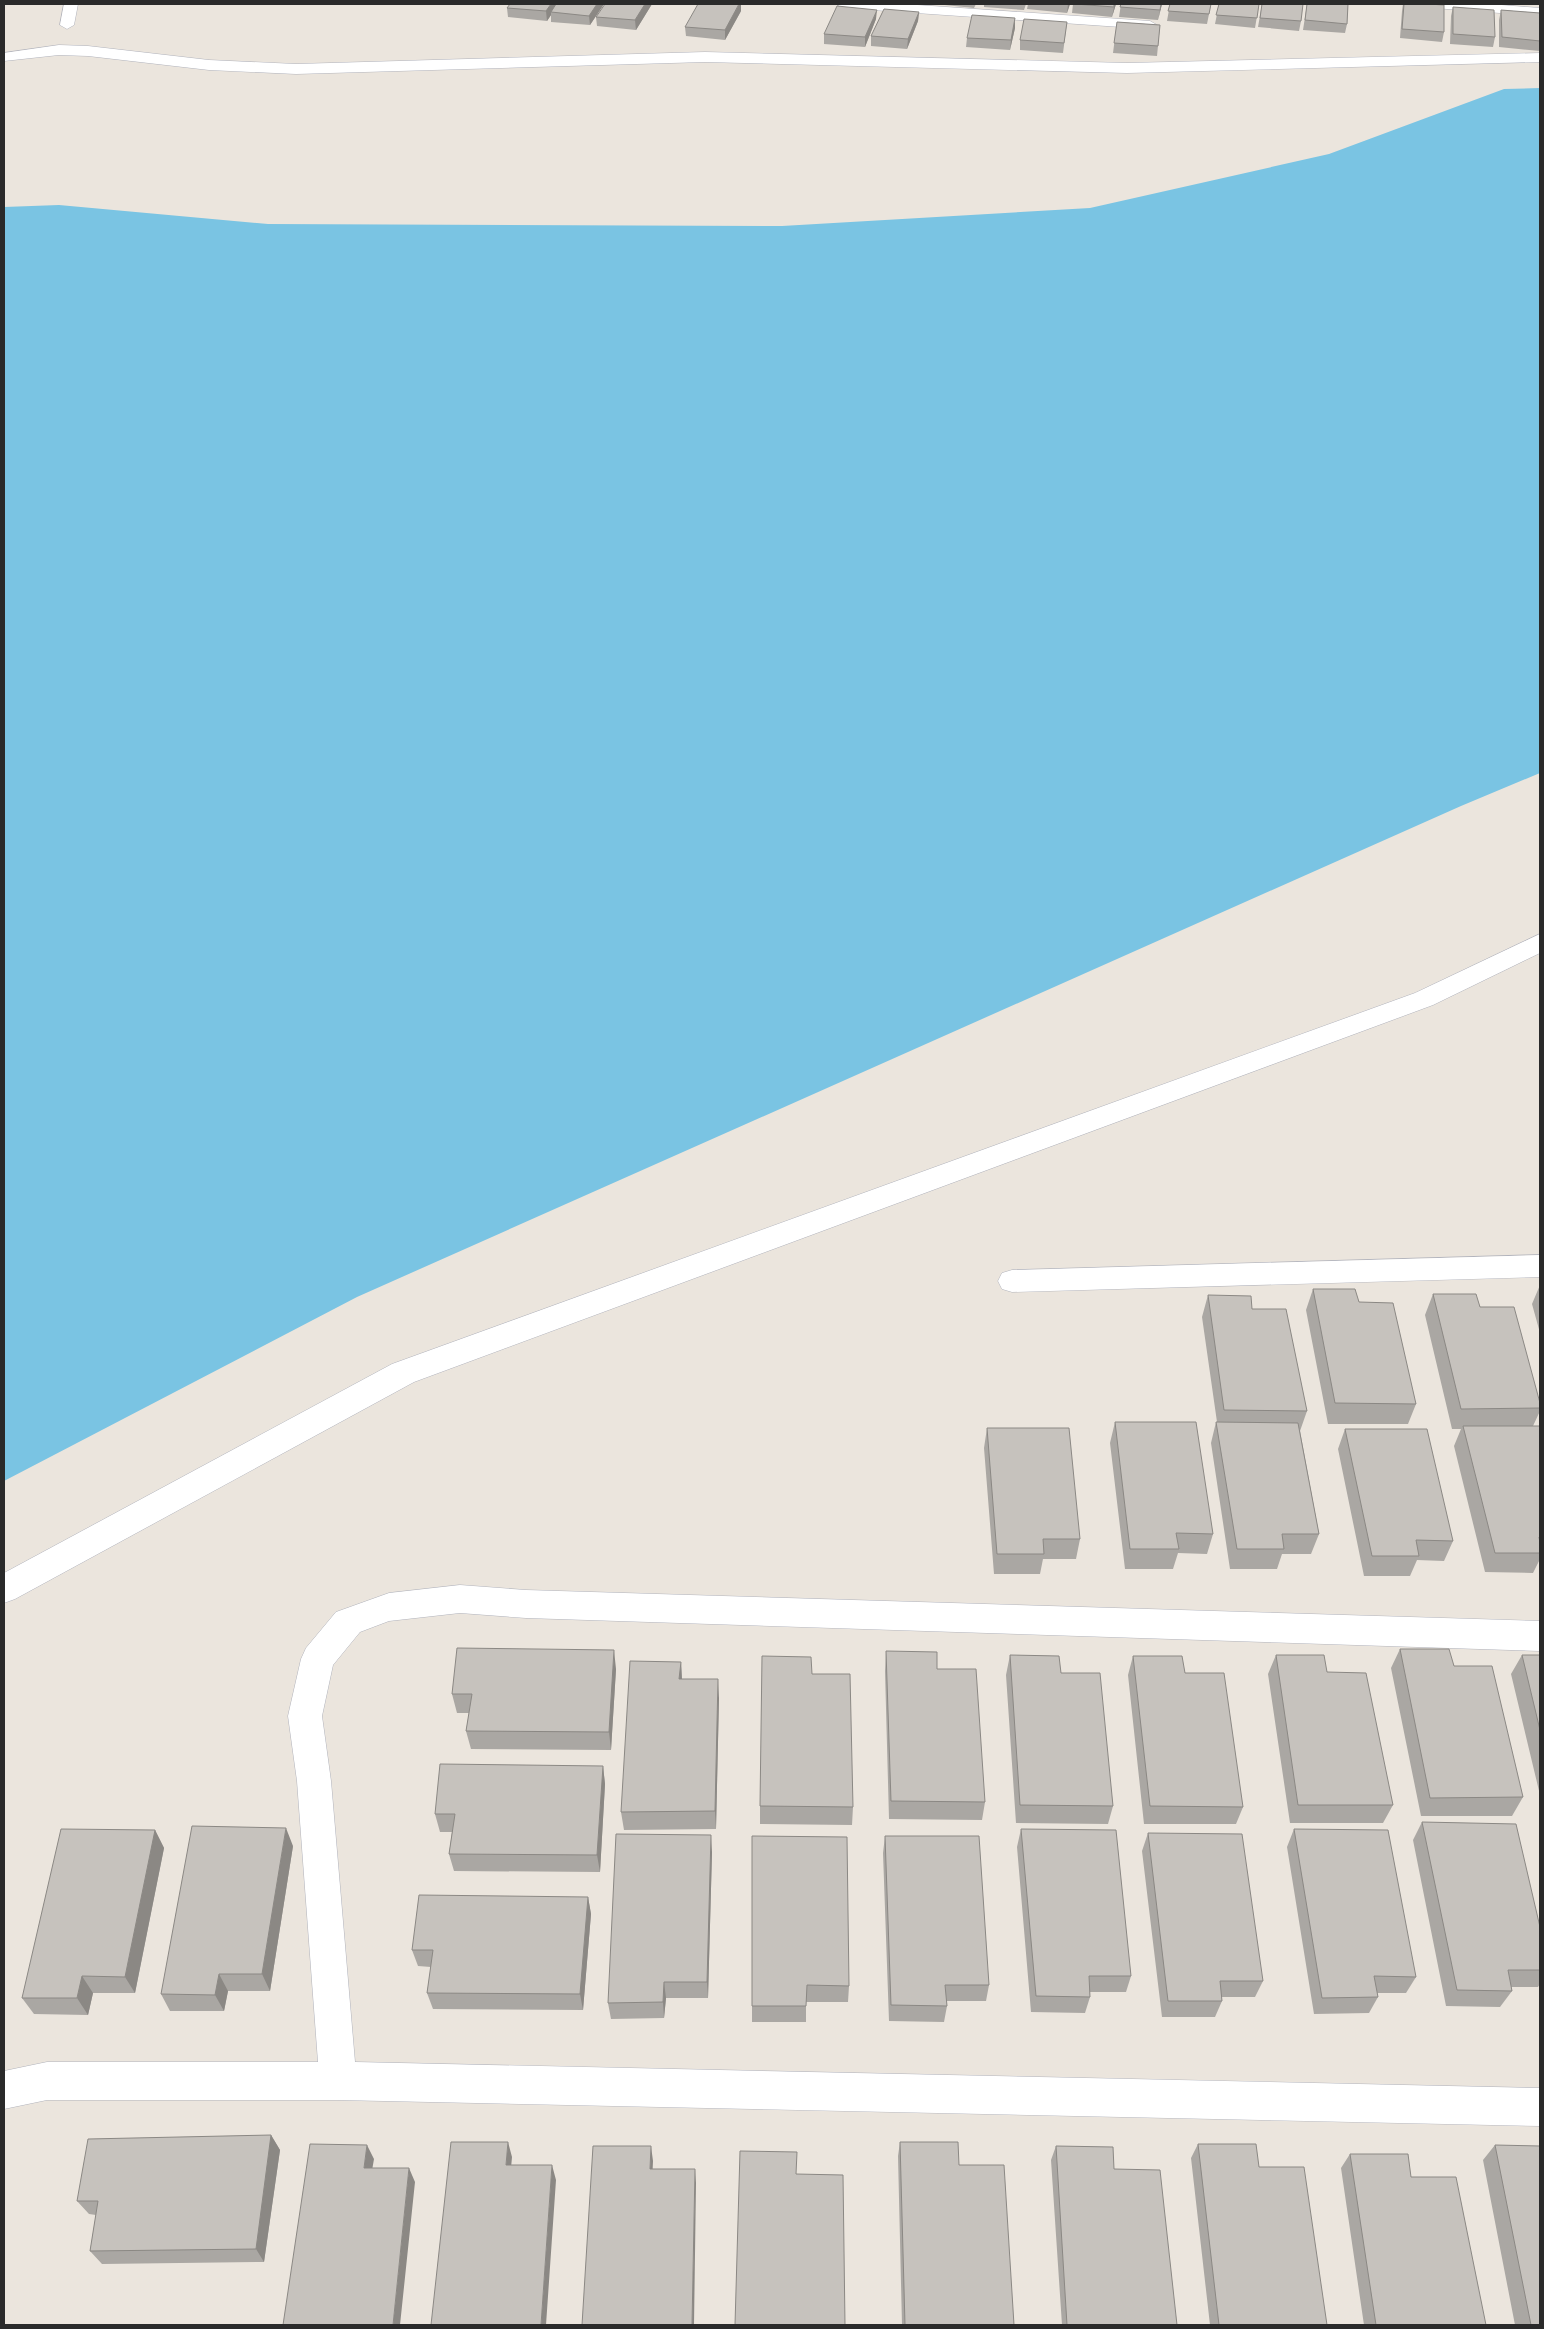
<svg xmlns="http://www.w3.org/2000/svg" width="1544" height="2329" font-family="'Titillium Web',sans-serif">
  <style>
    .water { fill: #7ac4e3 }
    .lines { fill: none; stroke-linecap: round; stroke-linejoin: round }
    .minor-casing { stroke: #b1b3bc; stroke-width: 1 }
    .minor { fill: #fff; fill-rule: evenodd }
    .wall { fill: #aaa7a3 }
    .shaded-wall { fill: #8b8884 }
    .building { fill: #c6c2bd; stroke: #8b8884 }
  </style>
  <rect width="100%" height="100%" fill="#ebe5dd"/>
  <path class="water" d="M 1540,88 L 1540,773 L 1461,806 L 357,1297 L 4,1481 L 4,207 L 59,205 L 268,224 L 782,226 L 1090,208 L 1329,154 L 1504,89 Z"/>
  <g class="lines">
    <g class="minor-casing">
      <path id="minor" d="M 64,4 L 78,4 L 74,25 L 67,29 L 60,25 Z
        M 836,4 L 903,4 L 1150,21 L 1157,25 L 1150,29 L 843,8 Z
        M 1427,4 L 1489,4 L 1540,8 L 1540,16 L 1434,8 Z
        M 59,45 L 88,46 L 209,60 L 296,64 L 705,52 L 1127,63 L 1540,53 L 1540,62 L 1127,73 L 705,62 L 296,74 L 209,70 L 88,56 L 59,55 L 4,61 L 4,53 Z
        M 1540,934 L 1540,953 L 1433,1005 L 414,1382 L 15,1599 L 4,1603 L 4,1573 L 392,1364 L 1415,993 Z
        M 1540,1255 L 1540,1277 L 1012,1292 L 1002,1289 L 998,1281 L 1002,1273 L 1012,1270 Z
        M 460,1585 L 526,1590 L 1540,1621 L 1540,1651 L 526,1618 L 460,1613 L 389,1621 L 360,1632 L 333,1665 L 322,1716 L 331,1781 L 355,2062 L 1540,2088 L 1540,2126 L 338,2100 L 47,2100 L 4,2109 L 4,2071 L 47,2062 L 318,2062 L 297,1781 L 288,1716 L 301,1659 L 306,1648 L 336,1612 L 389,1593 Z"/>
    </g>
    <use href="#minor" class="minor"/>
  </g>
  <path class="wall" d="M 604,4 L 590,25 L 551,22 L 551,15 L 547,21 L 508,17 L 507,8 Z
    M 652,4 L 636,30 L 597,26 L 596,17 Z
    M 935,4 L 976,4 L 974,8 Z
    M 984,4 L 1026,4 L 1024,10 L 984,7 Z
    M 1028,4 L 1070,4 L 1067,13 L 1027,9 Z
    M 1073,4 L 1116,4 L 1112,17 L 1072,13 Z
    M 1121,4 L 1162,4 L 1158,20 L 1119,17 Z
    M 1170,4 L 1211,4 L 1207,24 L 1167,21 Z
    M 1219,4 L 1259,4 L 1255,28 L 1215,24 Z
    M 1262,4 L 1301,21 L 1299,31 L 1258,27 Z
    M 1307,4 L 1348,4 L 1347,24 L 1345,33 L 1303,30 Z
    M 1403,4 L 1444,32 L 1442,42 L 1400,38 L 1402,11 Z
    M 1453,7 L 1495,37 L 1493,47 L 1450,44 L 1451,16 Z
    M 1501,10 L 1540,13 L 1540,51 L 1499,47 L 1499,20 Z
    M 741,11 L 725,40 L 686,36 L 685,27 Z
    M 919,12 L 918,21 L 907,49 L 871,46 L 871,36 Z
    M 1015,18 L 1015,28 L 1010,50 L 966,47 L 967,38 Z
    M 876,19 L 865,47 L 824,44 L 824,34 Z
    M 1067,22 L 1063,53 L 1020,50 L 1020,40 Z
    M 1117,22 L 1160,25 L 1157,56 L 1113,53 Z
    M 1540,1285 L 1540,1333 L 1532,1304 Z
    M 1313,1289 L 1359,1302 L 1416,1404 L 1408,1424 L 1328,1424 L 1306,1310 Z
    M 1433,1294 L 1480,1307 L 1540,1403 L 1540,1411 L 1533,1426 L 1540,1426 L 1540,1559 L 1533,1573 L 1485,1572 L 1454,1446 L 1461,1429 L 1452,1429 L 1425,1315 Z
    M 1208,1295 L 1252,1309 L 1307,1411 L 1300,1431 L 1319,1534 L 1311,1554 L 1282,1554 L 1277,1569 L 1230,1569 L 1211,1443 L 1216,1422 L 1217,1422 L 1202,1317 Z
    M 1115,1422 L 1213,1534 L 1207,1554 L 1178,1553 L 1173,1569 L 1125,1569 L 1110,1443 Z
    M 987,1428 L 1080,1539 L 1076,1559 L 1043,1559 L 1040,1574 L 994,1574 L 984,1448 Z
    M 1345,1429 L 1453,1541 L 1444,1561 L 1417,1560 L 1410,1576 L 1364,1576 L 1338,1449 Z
    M 1400,1649 L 1454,1666 L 1523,1797 L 1512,1816 L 1421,1816 L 1391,1668 Z
    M 886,1651 L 937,1669 L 985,1802 L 982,1820 L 889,1819 L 885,1671 Z
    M 1010,1655 L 1061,1673 L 1113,1806 L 1108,1824 L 1016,1823 L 1006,1675 Z
    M 1276,1655 L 1327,1672 L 1393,1805 L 1383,1823 L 1290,1823 L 1268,1674 Z
    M 1522,1655 L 1540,1655 L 1540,1795 L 1511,1674 Z
    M 1133,1656 L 1185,1673 L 1243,1807 L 1236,1824 L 1144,1824 L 1128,1675 Z
    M 681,1662 L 682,1679 L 719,1698 L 716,1829 L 624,1830 L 621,1812 Z
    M 616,1669 L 611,1750 L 471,1749 L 466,1731 L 469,1713 L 457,1713 L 452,1694 Z
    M 812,1674 L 853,1807 L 852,1825 L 760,1824 L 760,1806 Z
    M 603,1766 L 605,1784 L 600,1872 L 454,1871 L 449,1854 L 452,1832 L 440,1832 L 435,1814 Z
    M 1422,1822 L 1540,1927 L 1540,1984 L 1538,1987 L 1511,1987 L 1512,1991 L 1500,2007 L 1446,2006 L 1413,1840 Z
    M 1021,1829 L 1131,1976 L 1126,1992 L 1090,1992 L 1090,1997 L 1085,2013 L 1031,2012 L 1017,1847 Z
    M 1294,1829 L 1416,1977 L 1406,1993 L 1377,1993 L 1378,1997 L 1369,2013 L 1314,2014 L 1287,1847 Z
    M 155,1830 L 164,1848 L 135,1993 L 93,1993 L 88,2015 L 34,2014 L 22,1998 Z
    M 1148,1833 L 1263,1981 L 1255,1997 L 1222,1997 L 1222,2001 L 1215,2017 L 1162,2017 L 1142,1851 Z
    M 752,1836 L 849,1986 L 848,2002 L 806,2002 L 806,2022 L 752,2022 Z
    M 885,1836 L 989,1985 L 986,2001 L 946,2001 L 947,2006 L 944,2022 L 889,2021 L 883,1853 Z
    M 293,1846 L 270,1991 L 228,1991 L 224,2011 L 170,2011 L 161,1994 Z
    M 712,1852 L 708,1998 L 666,1998 L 664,2018 L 611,2019 L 608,2003 Z
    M 588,1897 L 591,1914 L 583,2010 L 433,2009 L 427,1993 L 431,1967 L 418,1966 L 412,1950 Z
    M 271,2135 L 280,2150 L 264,2262 L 102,2264 L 90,2251 L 96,2215 L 89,2214 L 77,2201 Z
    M 900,2142 L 959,2165 L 1014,2325 L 902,2325 L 898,2156 Z
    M 1198,2144 L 1259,2167 L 1327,2325 L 1210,2325 L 1191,2158 Z
    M 1495,2145 L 1540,2325 L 1515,2325 L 1483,2160 Z
    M 1056,2146 L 1114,2169 L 1177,2325 L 1062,2325 L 1051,2160 Z
    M 1350,2154 L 1411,2177 L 1486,2325 L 1364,2325 L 1341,2168 Z"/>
  <path class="shaded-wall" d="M 551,4 L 559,4 L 551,12 L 551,15 L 547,21 L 546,11 Z
    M 597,4 L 604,4 L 590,25 L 589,16 Z
    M 645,4 L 652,4 L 636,30 L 635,20 Z
    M 739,4 L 741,4 L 741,11 L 725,40 L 725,30 Z
    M 1068,4 L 1070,4 L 1067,13 Z
    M 1114,4 L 1116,4 L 1112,17 L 1114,7 Z
    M 1161,4 L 1162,4 L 1158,20 L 1160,10 Z
    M 877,10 L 876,19 L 865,47 L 865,37 Z
    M 919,12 L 918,21 L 907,49 L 908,39 Z
    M 1015,18 L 1015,28 L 1010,50 L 1011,40 Z
    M 614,1650 L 616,1669 L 611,1750 L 609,1732 Z
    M 681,1662 L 682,1681 L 679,1679 Z
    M 718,1679 L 719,1698 L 716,1829 L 715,1811 Z
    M 603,1766 L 605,1784 L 600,1872 L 597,1855 Z
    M 286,1828 L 293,1846 L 270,1991 L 262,1974 Z
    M 155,1830 L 164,1848 L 135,1993 L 125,1977 Z
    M 711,1835 L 712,1852 L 708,1998 L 707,1982 Z
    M 588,1897 L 591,1914 L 583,2010 L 580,1994 Z
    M 219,1974 L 228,1991 L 224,2011 L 215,1995 Z
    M 82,1976 L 93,1993 L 88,2015 L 77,1998 Z
    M 664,1982 L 666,1998 L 664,2018 L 663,2002 Z
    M 271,2135 L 280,2150 L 264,2262 L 256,2249 Z
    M 508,2142 L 512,2157 L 510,2179 L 506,2165 Z
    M 367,2145 L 374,2159 L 370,2182 L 364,2168 Z
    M 651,2146 L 653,2161 L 652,2183 L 650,2169 Z
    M 552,2165 L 556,2180 L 546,2325 L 541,2325 Z
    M 409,2168 L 415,2182 L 400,2325 L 393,2325 Z
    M 695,2169 L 696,2183 L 694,2325 L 692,2325 Z"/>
  <path class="building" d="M 510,4 L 551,4 L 546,11 L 507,8 Z
    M 556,4 L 597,4 L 589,16 L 551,12 Z
    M 605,4 L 645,4 L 635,20 L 596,17 Z
    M 698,4 L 739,4 L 725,30 L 685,27 Z
    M 1075,4 L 1114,4 L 1114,7 Z
    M 1121,4 L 1161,4 L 1160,10 L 1120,7 Z
    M 1170,4 L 1211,4 L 1209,14 L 1168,11 Z
    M 1219,4 L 1259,4 L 1257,18 L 1216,15 Z
    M 1262,4 L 1303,4 L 1301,21 L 1260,18 Z
    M 1307,4 L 1348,4 L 1347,24 L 1305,20 Z
    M 1404,4 L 1428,4 L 1444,5 L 1444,32 L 1402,29 Z
    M 837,6 L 877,10 L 865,37 L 824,34 Z
    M 1453,7 L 1494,10 L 1495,37 L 1453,34 Z
    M 884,9 L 919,12 L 908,39 L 871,36 Z
    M 1501,10 L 1540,13 L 1540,41 L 1502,37 Z
    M 972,15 L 1015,18 L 1011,40 L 967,38 Z
    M 1024,19 L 1067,22 L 1064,43 L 1020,40 Z
    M 1117,22 L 1160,25 L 1158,46 L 1114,43 Z
    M 1313,1289 L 1355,1289 L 1359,1302 L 1393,1303 L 1416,1404 L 1335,1403 Z
    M 1433,1294 L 1476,1294 L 1480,1307 L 1514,1307 L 1540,1403 L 1540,1408 L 1461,1409 Z
    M 1208,1295 L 1251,1296 L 1252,1309 L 1286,1309 L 1307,1411 L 1224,1410 Z
    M 1115,1422 L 1196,1422 L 1213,1534 L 1176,1533 L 1179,1549 L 1130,1549 Z
    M 1216,1422 L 1298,1423 L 1319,1534 L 1282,1534 L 1284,1549 L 1237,1549 Z
    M 1463,1426 L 1540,1426 L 1540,1537 L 1539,1537 L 1540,1543 L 1540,1553 L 1495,1553 Z
    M 987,1428 L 1069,1428 L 1080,1539 L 1043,1539 L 1044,1554 L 997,1554 Z
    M 1345,1429 L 1427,1429 L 1453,1541 L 1416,1540 L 1419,1556 L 1372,1556 Z
    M 457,1648 L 614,1650 L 609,1732 L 466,1731 L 472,1694 L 452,1694 Z
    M 1400,1649 L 1449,1649 L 1454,1666 L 1492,1666 L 1523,1797 L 1430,1798 Z
    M 886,1651 L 937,1652 L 937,1669 L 976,1669 L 985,1802 L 891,1801 Z
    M 1010,1655 L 1059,1656 L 1061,1673 L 1100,1673 L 1113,1806 L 1020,1805 Z
    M 1276,1655 L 1324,1655 L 1327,1672 L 1366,1673 L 1393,1805 L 1298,1805 Z
    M 1522,1655 L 1540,1655 L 1540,1730 Z
    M 762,1656 L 811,1657 L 812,1674 L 850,1674 L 853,1807 L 760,1806 Z
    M 1133,1656 L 1182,1656 L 1185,1673 L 1224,1673 L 1243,1807 L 1150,1806 Z
    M 630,1661 L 681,1662 L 679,1679 L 718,1679 L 715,1811 L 621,1812 Z
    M 440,1764 L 603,1766 L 597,1855 L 449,1854 L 455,1814 L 435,1814 Z
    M 1422,1822 L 1516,1824 L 1540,1927 L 1540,1970 L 1508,1970 L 1512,1991 L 1457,1990 Z
    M 192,1826 L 286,1828 L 262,1974 L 219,1974 L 215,1995 L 161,1994 Z
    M 61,1829 L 155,1830 L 125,1977 L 82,1976 L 77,1998 L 22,1998 Z
    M 1021,1829 L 1116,1830 L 1131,1976 L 1089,1976 L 1090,1997 L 1036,1996 Z
    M 1294,1829 L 1388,1830 L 1416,1977 L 1374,1976 L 1378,1997 L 1322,1998 Z
    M 1148,1833 L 1242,1834 L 1263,1981 L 1220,1981 L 1222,2001 L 1168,2001 Z
    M 616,1834 L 711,1835 L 707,1982 L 664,1982 L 663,2002 L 608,2003 Z
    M 752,1836 L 847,1837 L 849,1986 L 807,1985 L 806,2006 L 752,2006 Z
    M 885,1836 L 979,1836 L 989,1985 L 945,1985 L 947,2006 L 891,2005 Z
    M 419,1895 L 588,1897 L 580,1994 L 427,1993 L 433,1950 L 412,1950 Z
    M 271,2135 L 256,2249 L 90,2251 L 98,2201 L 77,2201 L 88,2139 Z
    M 451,2142 L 508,2142 L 506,2165 L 552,2165 L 541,2325 L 431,2325 Z
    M 900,2142 L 958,2142 L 959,2165 L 1004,2165 L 1014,2325 L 905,2325 Z
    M 310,2144 L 367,2145 L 364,2168 L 409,2168 L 393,2325 L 283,2325 Z
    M 1198,2144 L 1256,2144 L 1259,2167 L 1304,2167 L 1327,2325 L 1219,2325 Z
    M 1495,2145 L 1540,2146 L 1540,2325 L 1531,2325 Z
    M 593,2146 L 651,2146 L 650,2169 L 695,2169 L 692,2325 L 582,2325 Z
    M 1056,2146 L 1113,2147 L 1114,2169 L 1160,2170 L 1177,2325 L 1067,2325 Z
    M 740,2151 L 797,2152 L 796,2174 L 843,2175 L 845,2325 L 735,2325 Z
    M 1350,2154 L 1408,2154 L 1411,2177 L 1456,2177 L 1486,2325 L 1376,2325 Z"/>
  <rect width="1544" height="2329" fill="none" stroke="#2a2a2a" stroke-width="10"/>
</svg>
